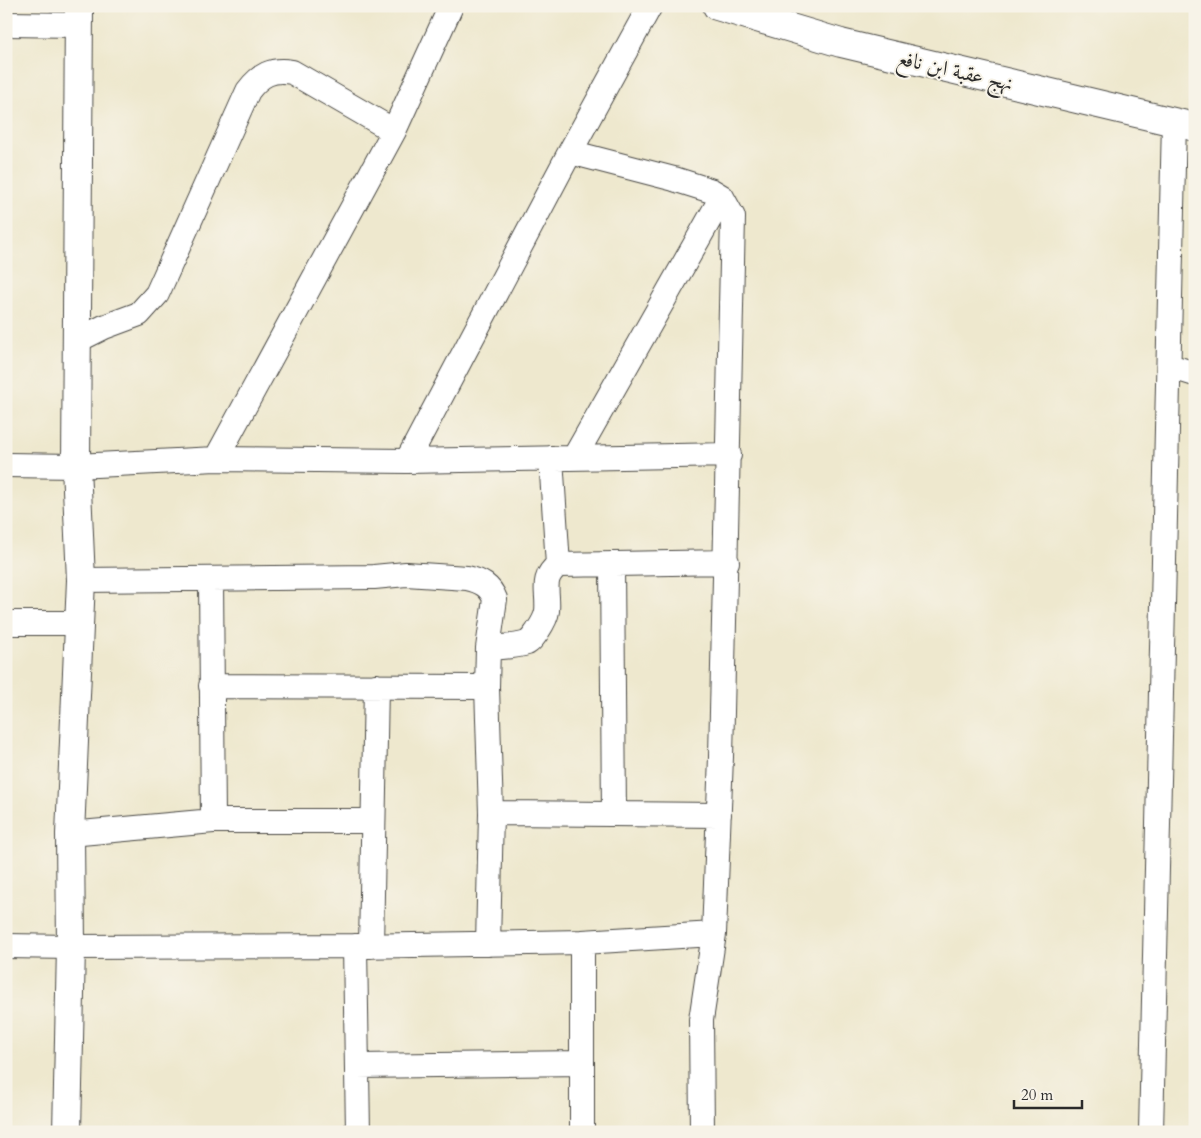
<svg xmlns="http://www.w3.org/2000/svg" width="1201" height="1138" font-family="Cardo,Amiri,serif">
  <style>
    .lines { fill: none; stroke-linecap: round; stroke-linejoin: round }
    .minor-casing { stroke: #484743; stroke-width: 26 }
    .tertiary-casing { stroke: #484743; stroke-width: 30 }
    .minor { stroke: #fff; stroke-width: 24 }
    .tertiary { stroke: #fff; stroke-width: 28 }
    .labels { text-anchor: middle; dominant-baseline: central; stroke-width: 4; stroke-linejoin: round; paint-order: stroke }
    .street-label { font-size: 21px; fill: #2b2b2b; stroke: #f7f3e8 }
  </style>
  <rect width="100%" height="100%" fill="#f7f3e8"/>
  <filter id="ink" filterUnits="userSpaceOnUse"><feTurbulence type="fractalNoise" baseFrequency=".02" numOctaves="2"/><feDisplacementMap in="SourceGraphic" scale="10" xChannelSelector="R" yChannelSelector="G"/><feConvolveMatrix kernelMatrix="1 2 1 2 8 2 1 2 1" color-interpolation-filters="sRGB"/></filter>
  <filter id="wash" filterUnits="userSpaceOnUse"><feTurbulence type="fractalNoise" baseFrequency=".0096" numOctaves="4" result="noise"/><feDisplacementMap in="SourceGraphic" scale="20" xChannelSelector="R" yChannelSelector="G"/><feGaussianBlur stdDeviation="1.12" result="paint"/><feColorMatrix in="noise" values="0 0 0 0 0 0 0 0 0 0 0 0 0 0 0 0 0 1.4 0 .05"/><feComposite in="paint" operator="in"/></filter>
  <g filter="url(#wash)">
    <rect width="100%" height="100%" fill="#eee8ce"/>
  </g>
  <g filter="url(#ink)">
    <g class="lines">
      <g class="minor-casing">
        <path id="minor" d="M 650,6 L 570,152 L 407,461 L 729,455
          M 6,24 L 79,25
          M 570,152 L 674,179 L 712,191 L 722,197 L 733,217 L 721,757 L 714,934 L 701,1020 L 702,1132
          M 78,340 L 104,327 L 139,314 L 157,294 L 248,91 C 260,75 272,68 292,72 L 394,131
          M 1169,366 L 1195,374
          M 551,458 L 558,565
          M 574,458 L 722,197
          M 216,459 L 394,131 L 451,6
          M 6,465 L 76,466 L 216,459 L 407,461
          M 612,564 L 614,814
          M 211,579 L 213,821
          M 81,580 L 374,577 L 406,574 L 467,578 C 481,581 490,586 495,599 L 488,648 L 487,687 L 491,813 L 488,944
          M 6,623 L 79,623
          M 488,648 C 501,647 515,647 527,643 C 532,640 534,636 537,632 C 541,626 546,619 547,611 C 549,592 540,579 558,565 L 727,562
          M 211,686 L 487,687
          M 491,813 L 719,815
          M 70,834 L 213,821 L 373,821
          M 582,942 L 582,1132
          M 6,946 L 71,947 L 355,946 L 582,942 L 714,934
          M 355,946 L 358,1132
          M 371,946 L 376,686
          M 357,1066 L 582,1063
          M 1151,1132 L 1174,121"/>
      </g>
      <g class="tertiary-casing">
        <path id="tertiary" d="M 717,6 L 841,43 L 1195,127
          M 67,1132 L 71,947 L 70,834 L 81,580 L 76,466 L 79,6"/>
      </g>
      <use href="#minor" class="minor"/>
      <use href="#tertiary" class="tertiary"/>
    </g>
  </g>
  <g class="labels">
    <g class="street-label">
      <text transform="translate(955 71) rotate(13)">نهج عقبة ابن نافع</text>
    </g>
  </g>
  <rect width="1201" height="1138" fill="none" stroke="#f7f3e8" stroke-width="25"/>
  <path d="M1014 1100v8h68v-8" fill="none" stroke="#2b2b2b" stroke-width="2.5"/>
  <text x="1021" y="1100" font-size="15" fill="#2b2b2b" stroke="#f7f3e8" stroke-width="4" paint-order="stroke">20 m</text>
</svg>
